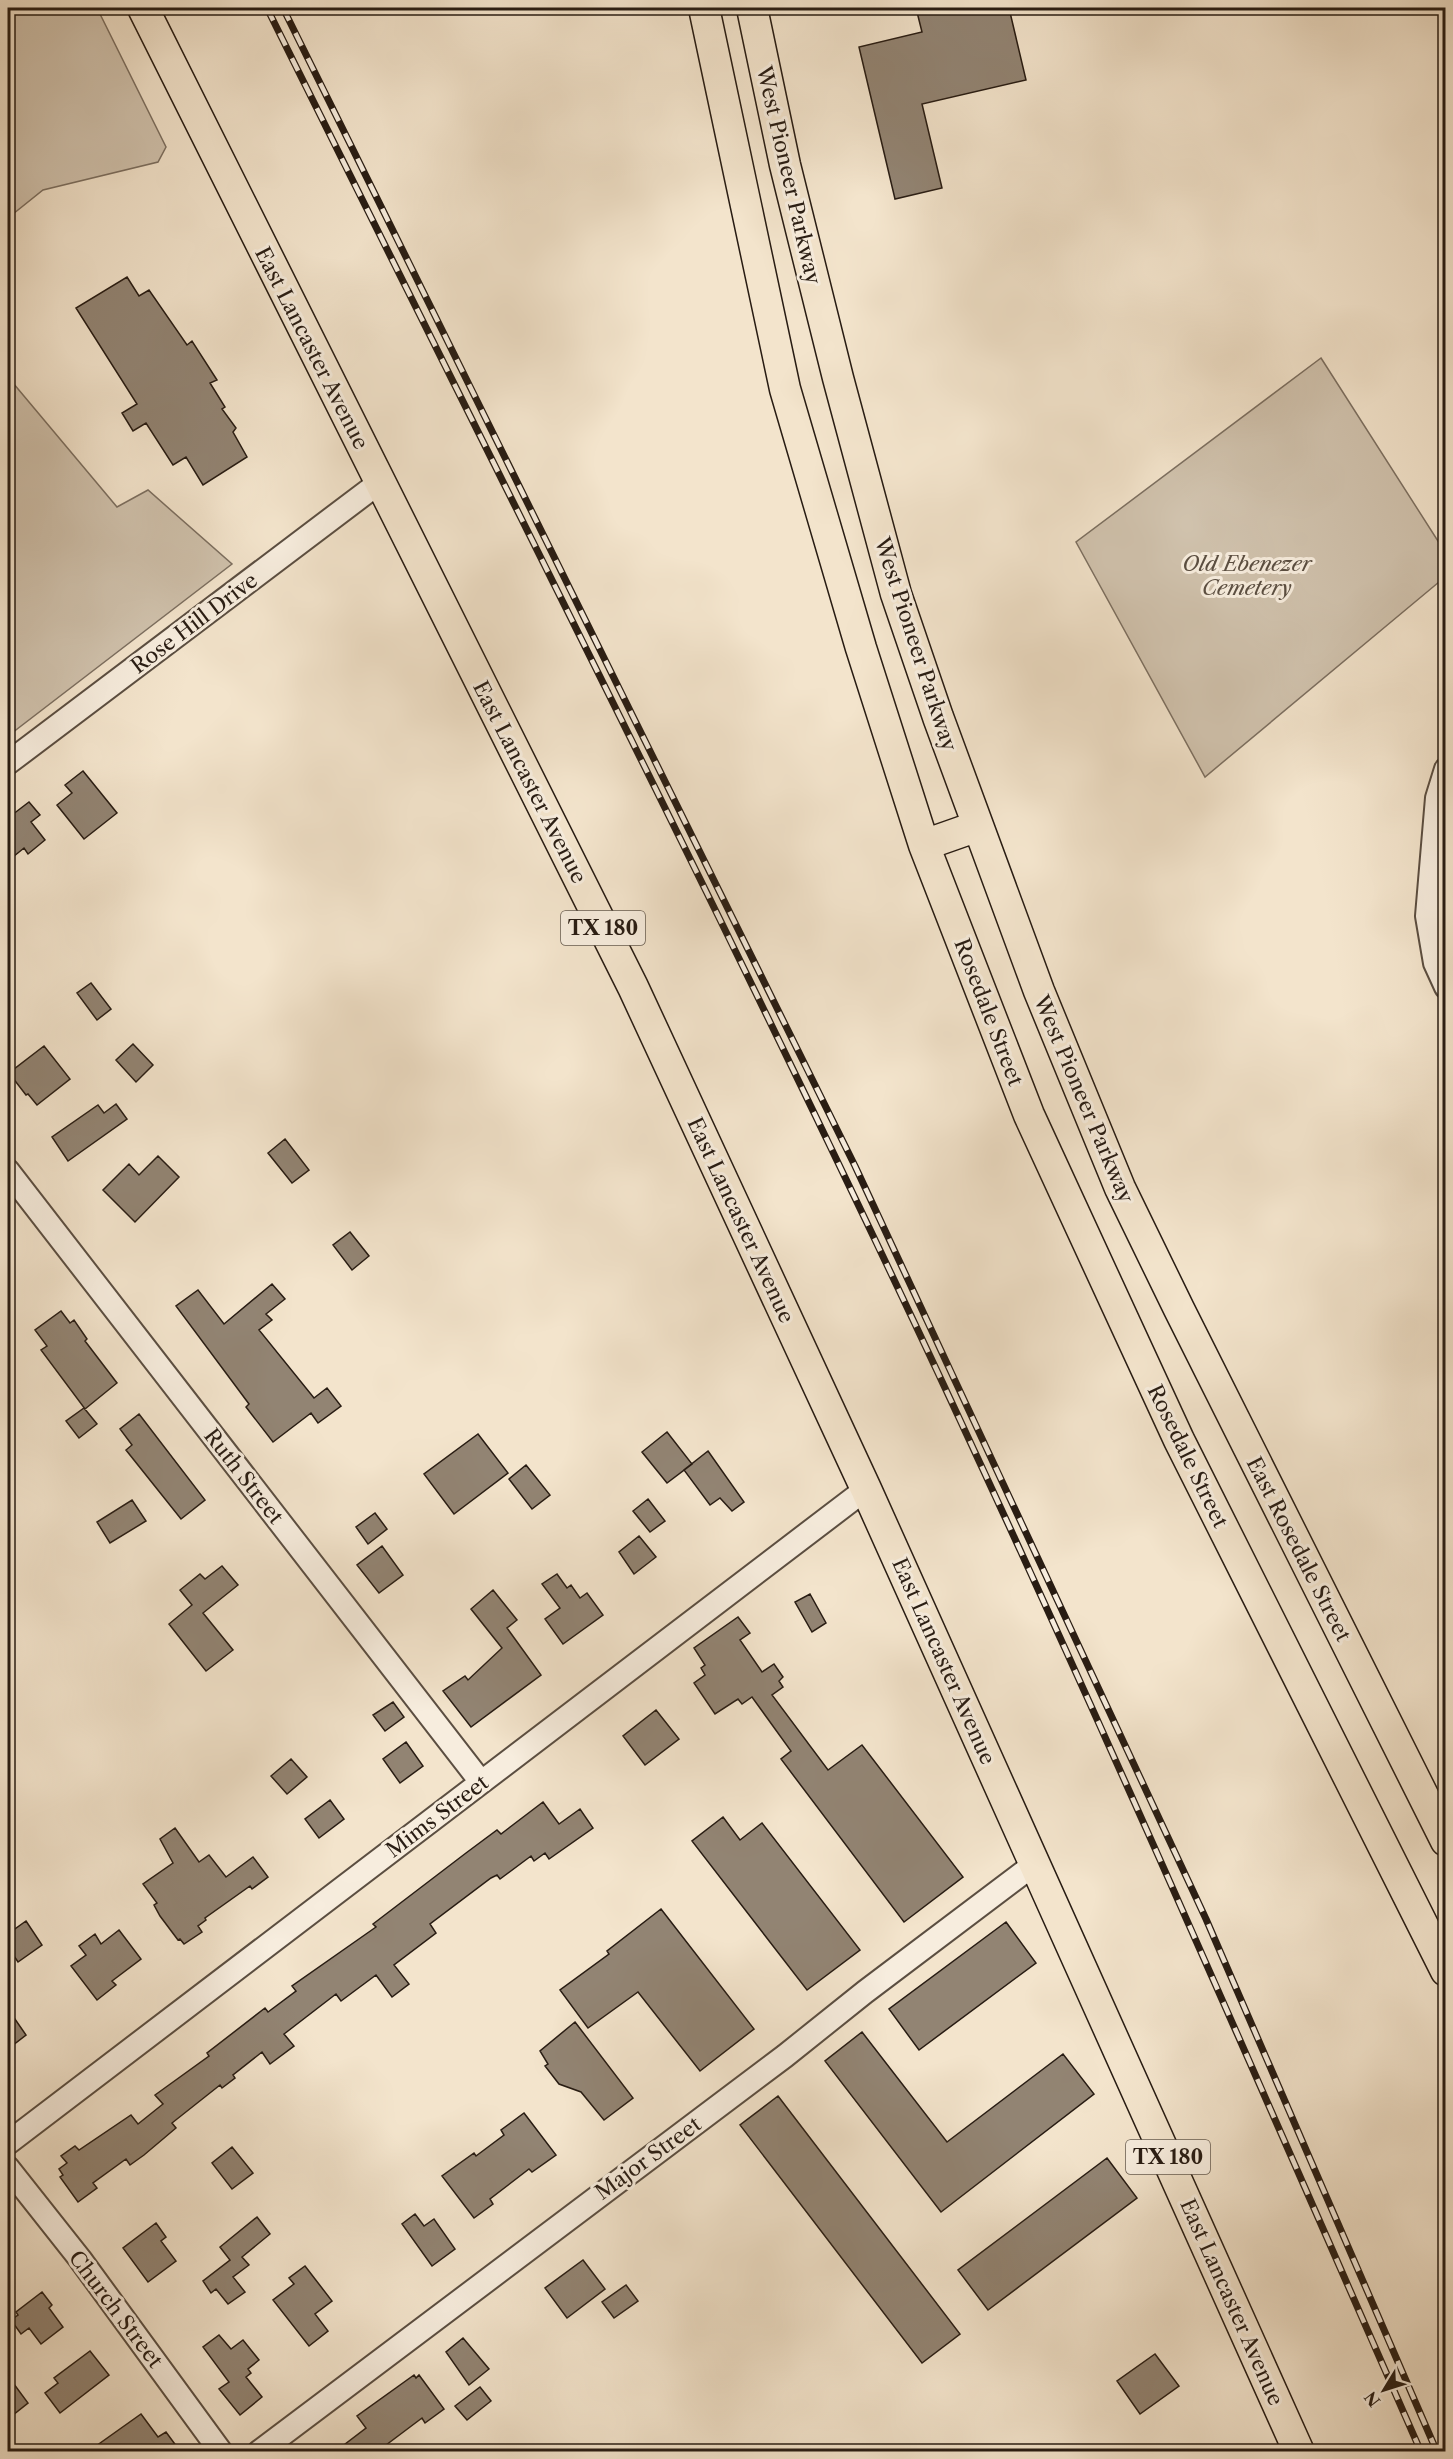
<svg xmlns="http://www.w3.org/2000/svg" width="1453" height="2459" font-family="'Libre Caslon Text',serif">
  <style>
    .green { fill: #d0c2ad; stroke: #7c6f60; stroke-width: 1.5 }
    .building { fill: #928473; stroke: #281c13; stroke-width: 1.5 }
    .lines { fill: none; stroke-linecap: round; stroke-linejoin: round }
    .minor-casing { stroke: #5b4e41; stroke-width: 26 }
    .major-casing { stroke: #281c13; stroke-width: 33 }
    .minor { stroke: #f7edde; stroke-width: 22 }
    .major { stroke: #f3e4cc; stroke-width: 30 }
    .rail-casing { stroke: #281c13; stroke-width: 7 }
    .rail { stroke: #f7edde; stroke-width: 4.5; stroke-dasharray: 14; stroke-linecap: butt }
    .labels { text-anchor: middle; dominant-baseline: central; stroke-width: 6; stroke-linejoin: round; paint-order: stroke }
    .shield { fill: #f7edde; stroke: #665b50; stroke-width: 1.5 }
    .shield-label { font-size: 20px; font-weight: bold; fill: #281c13 }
    .street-label { font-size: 21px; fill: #281c13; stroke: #f7edde }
    .park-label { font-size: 21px; font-style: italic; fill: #5a4e41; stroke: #f7edde }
  </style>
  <rect width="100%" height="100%" fill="#f3e4cc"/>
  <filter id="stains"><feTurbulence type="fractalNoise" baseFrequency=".00333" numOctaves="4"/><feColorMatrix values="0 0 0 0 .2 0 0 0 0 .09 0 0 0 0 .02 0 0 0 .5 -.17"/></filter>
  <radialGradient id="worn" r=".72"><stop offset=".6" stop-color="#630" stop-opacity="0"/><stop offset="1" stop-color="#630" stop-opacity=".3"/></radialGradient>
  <path class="green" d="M 8,8 L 97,8 L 166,147 L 158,162 L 43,190 L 8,218 Z
    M 1321,358 L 1445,552 L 1445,577 L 1205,777 L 1076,542 Z
    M 8,377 L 117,507 L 148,490 L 232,564 L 8,736 Z"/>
  <path class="building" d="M 916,8 L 1009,8 L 1026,80 L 922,104 L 942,188 L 895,199 L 859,47 L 922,32 Z
    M 127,277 L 139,296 L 149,290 L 187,345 L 192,341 L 217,380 L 210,383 L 225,407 L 222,409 L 236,428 L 233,432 L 247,457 L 203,485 L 186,457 L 173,465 L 146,423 L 133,431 L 122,413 L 137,404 L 76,308 Z
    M 83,771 L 117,813 L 84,839 L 57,805 L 72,793 L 65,785 Z
    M 29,802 L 40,815 L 31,822 L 45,840 L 28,854 L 24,848 L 8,861 L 8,818 Z
    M 91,983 L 111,1009 L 97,1020 L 77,993 Z
    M 133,1044 L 153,1065 L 136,1082 L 116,1060 Z
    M 44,1046 L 70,1079 L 37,1105 L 28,1094 L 26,1095 L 9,1073 Z
    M 116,1104 L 127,1119 L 68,1161 L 52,1137 L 98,1105 L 104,1113 Z
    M 285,1139 L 309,1170 L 292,1183 L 268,1153 Z
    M 158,1156 L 179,1177 L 135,1222 L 103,1190 L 129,1164 L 139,1175 Z
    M 350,1232 L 369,1256 L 352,1270 L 333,1245 Z
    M 272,1284 L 285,1299 L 266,1314 L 272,1320 L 259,1330 L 314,1398 L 327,1388 L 341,1406 L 318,1423 L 311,1413 L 273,1442 L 246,1407 L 249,1404 L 176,1306 L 198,1290 L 224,1324 Z
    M 61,1311 L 70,1323 L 74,1320 L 87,1339 L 85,1341 L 117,1383 L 85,1409 L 41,1350 L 47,1346 L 35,1330 Z
    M 84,1408 L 97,1424 L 79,1438 L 66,1421 Z
    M 139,1414 L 205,1500 L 181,1519 L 126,1450 L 132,1445 L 120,1429 Z
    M 667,1432 L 692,1464 L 667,1483 L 642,1452 Z
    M 478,1434 L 508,1473 L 454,1514 L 424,1474 Z
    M 708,1451 L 744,1502 L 732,1511 L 720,1498 L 710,1505 L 684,1470 Z
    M 526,1465 L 550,1495 L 532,1509 L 509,1479 Z
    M 648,1499 L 665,1521 L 650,1532 L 633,1511 Z
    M 132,1500 L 146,1521 L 110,1543 L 97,1522 Z
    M 375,1513 L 387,1529 L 368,1544 L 356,1527 Z
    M 639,1536 L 656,1557 L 634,1574 L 619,1552 Z
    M 382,1546 L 403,1575 L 379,1593 L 357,1565 Z
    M 222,1566 L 238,1585 L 203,1613 L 233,1650 L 206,1671 L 169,1624 L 192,1605 L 180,1590 L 200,1574 L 205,1579 Z
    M 557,1574 L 567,1588 L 571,1585 L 580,1598 L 587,1593 L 603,1615 L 563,1644 L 545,1619 L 560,1608 L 542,1584 Z
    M 493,1590 L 517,1620 L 507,1628 L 541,1675 L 471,1727 L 443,1691 L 465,1676 L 468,1680 L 502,1648 L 471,1609 Z
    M 810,1594 L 826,1623 L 812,1632 L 795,1602 Z
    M 738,1617 L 750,1633 L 740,1640 L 762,1672 L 774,1664 L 783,1677 L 779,1681 L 783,1687 L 772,1695 L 828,1770 L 862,1745 L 963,1877 L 904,1922 L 781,1759 L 791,1751 L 752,1697 L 742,1704 L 738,1699 L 715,1714 L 694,1683 L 705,1675 L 701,1668 L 705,1665 L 694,1648 Z
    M 393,1702 L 404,1717 L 385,1731 L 373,1715 Z
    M 656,1710 L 679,1739 L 645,1765 L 623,1736 Z
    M 406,1742 L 423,1766 L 400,1783 L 383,1759 Z
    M 291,1759 L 307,1777 L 287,1794 L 271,1776 Z
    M 330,1800 L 344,1819 L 319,1838 L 305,1819 Z
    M 543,1802 L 559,1824 L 580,1809 L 593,1828 L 549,1859 L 545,1853 L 534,1861 L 531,1856 L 500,1879 L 497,1875 L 491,1878 L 430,1924 L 436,1933 L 394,1965 L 409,1984 L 392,1997 L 376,1975 L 341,2001 L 336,1994 L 284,2034 L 294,2046 L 270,2064 L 262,2052 L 233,2075 L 235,2078 L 222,2088 L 220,2085 L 172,2123 L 176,2128 L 144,2155 L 130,2165 L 126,2159 L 93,2183 L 97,2188 L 78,2202 L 60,2177 L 63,2175 L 59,2169 L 67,2163 L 61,2156 L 75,2146 L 79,2150 L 131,2115 L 138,2124 L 163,2104 L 155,2095 L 209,2056 L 207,2053 L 265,2008 L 268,2012 L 296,1991 L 292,1986 L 376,1927 L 373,1924 L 466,1853 L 497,1830 L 501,1834 Z
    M 723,1817 L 740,1840 L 762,1823 L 860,1950 L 807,1990 L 692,1841 Z
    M 175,1828 L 199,1862 L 209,1855 L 226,1877 L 253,1857 L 268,1877 L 252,1889 L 250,1886 L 205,1918 L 206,1920 L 198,1926 L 202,1932 L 184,1944 L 180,1939 L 178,1940 L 160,1916 L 154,1905 L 157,1903 L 143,1884 L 173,1863 L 160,1839 Z
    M 661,1909 L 754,2029 L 700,2071 L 638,1992 L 588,2028 L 560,1990 L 609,1954 L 607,1951 Z
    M 26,1921 L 42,1945 L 18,1962 L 8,1947 L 8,1934 Z
    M 1006,1922 L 1036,1963 L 919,2050 L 889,2009 Z
    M 119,1930 L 141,1959 L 112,1981 L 116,1985 L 97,2000 L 71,1966 L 86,1955 L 79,1946 L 95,1934 L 101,1944 Z
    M 8,2009 L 26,2035 L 8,2049 Z
    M 575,2022 L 633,2098 L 604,2120 L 581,2092 L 559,2084 L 545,2066 L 548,2064 L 540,2051 Z
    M 862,2032 L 947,2142 L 1063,2054 L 1094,2094 L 941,2212 L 825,2061 Z
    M 778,2096 L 960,2334 L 922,2363 L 740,2125 Z
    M 524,2113 L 556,2155 L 532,2172 L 529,2169 L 490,2199 L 493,2204 L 474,2218 L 442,2176 L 474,2153 L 476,2156 L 504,2135 L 501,2130 Z
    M 232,2147 L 253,2173 L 232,2189 L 212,2163 Z
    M 1107,2158 L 1137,2198 L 988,2310 L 958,2270 Z
    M 415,2214 L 424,2226 L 434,2219 L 455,2249 L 432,2266 L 402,2224 Z
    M 257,2217 L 270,2234 L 242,2257 L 249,2265 L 233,2277 L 245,2292 L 228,2304 L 216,2289 L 211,2293 L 203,2281 L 230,2260 L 220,2247 Z
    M 156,2223 L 166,2237 L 161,2241 L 176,2261 L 148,2282 L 123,2248 Z
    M 583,2260 L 605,2289 L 567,2318 L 545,2288 Z
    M 305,2266 L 332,2301 L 315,2314 L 328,2331 L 309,2346 L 273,2300 L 294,2284 L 289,2278 Z
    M 626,2285 L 638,2301 L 614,2318 L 602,2302 Z
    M 42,2292 L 52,2305 L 49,2308 L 63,2327 L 41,2344 L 29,2328 L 21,2334 L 11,2320 L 18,2315 L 16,2312 Z
    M 219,2335 L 231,2349 L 243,2340 L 259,2360 L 248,2369 L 251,2373 L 246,2377 L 262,2397 L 240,2415 L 219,2389 L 229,2382 L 203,2347 Z
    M 463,2338 L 489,2369 L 469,2385 L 446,2352 Z
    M 90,2351 L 109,2375 L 60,2413 L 45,2393 L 58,2383 L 54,2378 Z
    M 1155,2354 L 1179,2386 L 1140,2414 L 1117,2381 Z
    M 414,2375 L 416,2378 L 419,2375 L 444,2409 L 425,2423 L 422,2418 L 378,2451 L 336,2451 L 366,2428 L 357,2416 Z
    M 8,2376 L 28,2403 L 8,2419 Z
    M 480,2387 L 491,2401 L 467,2420 L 455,2406 Z
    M 141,2414 L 158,2437 L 166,2432 L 180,2451 L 89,2451 Z"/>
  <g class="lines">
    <g class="minor-casing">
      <path id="minor" d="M 8,763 L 380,482
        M 1446,769 L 1437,798 L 1427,916 L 1435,963 L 1446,987
        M 8,1171 L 481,1782
        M 8,2143 L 866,1489
        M 8,2168 L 80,2259 L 221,2452
        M 259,2452 L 785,2056 L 865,1992 L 1036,1863"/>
    </g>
    <g class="major-casing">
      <path id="major" d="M 143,8 L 633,987 L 866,1489 L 1299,2452
        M 704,8 L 785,389 L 861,648 L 924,845 L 1029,1115 L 1179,1440 L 1446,1971
        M 752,8 L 785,165 L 838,378 L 896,594 L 938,717 L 1039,991 L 1120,1188 L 1179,1309 L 1446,1841
        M 924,845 L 978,826"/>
    </g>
    <use href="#minor" class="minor"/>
    <use href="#major" class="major"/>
    <g class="rail-casing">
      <path id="rail" d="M 267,8 C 484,446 706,882 915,1324 C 1091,1697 1255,2074 1421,2452
        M 283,8 L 855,1166 L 1206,1919 L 1437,2452"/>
    </g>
    <use href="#rail" class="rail"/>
  </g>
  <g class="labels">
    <g class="shield">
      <rect x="561" y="911" width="84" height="34" rx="4.5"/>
      <rect x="1126" y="2140" width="84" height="34" rx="4.5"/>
    </g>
    <g class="shield-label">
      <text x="603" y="928">TX 180</text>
      <text x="1168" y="2157">TX 180</text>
    </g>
    <g class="street-label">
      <text transform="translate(789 175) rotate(77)">West Pioneer Parkway</text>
      <text transform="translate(312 348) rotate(63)">East Lancaster Avenue</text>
      <text transform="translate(194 623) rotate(-37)">Rose Hill Drive</text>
      <text transform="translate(916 644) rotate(72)">West Pioneer Parkway</text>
      <text transform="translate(530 782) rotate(63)">East Lancaster Avenue</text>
      <text transform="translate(989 1012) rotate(69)">Rosedale Street</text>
      <text transform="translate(1084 1099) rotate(67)">West Pioneer Parkway</text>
      <text transform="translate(741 1220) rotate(65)">East Lancaster Avenue</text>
      <text transform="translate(1188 1456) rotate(64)">Rosedale Street</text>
      <text transform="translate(244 1476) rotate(52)">Ruth Street</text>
      <text transform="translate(1299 1549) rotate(63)">East Rosedale Street</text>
      <text transform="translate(944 1661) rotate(66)">East Lancaster Avenue</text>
      <text transform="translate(437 1816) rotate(-37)">Mims Street</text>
      <text transform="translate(648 2158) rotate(-36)">Major Street</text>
      <text transform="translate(1232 2302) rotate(66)">East Lancaster Avenue</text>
      <text transform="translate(116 2309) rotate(53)">Church Street</text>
    </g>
    <g class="park-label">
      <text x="1247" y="563">Old Ebenezer<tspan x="1247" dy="24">Cemetery</tspan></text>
    </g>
  </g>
  <rect width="1453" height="2459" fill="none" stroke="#f3e4cc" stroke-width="30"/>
  <rect x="9" y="9" width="1435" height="2441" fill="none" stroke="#281c13" stroke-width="3"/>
  <rect x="15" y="15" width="1423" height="2429" fill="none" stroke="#281c13" stroke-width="1.5"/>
  <g transform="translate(1384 2390) rotate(232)" stroke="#f7edde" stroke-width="4.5" paint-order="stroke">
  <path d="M0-4.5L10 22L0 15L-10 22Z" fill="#281c13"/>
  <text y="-9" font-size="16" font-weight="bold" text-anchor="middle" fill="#281c13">N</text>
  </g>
  <rect width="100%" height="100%" filter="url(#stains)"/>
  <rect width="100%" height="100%" fill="url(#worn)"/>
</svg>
